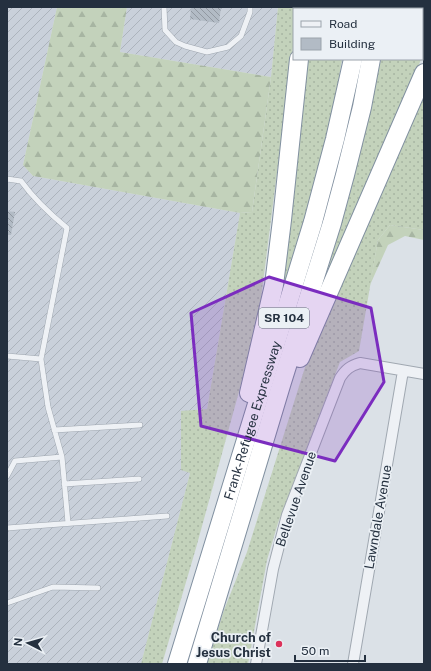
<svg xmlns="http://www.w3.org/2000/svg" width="431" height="671" font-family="'Public Sans',sans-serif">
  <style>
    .industrial { fill: url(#industrial-furrows) }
    .grass { fill: url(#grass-dots) }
    .forest { fill: url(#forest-firs) }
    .building { fill: url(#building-back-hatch) }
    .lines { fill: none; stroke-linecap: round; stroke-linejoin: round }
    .service-casing { stroke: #a0a8b1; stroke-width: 6 }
    .minor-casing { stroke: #a0a8b1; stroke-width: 12 }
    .motorway-casing { stroke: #8190a0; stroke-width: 20 }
    .service { stroke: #eef1f5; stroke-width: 5 }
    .minor { stroke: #eef1f5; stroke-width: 10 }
    .motorway { stroke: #fff; stroke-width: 18 }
    .marked { fill: #7b2cbf; fill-opacity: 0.2; stroke: #7b2cbf; stroke-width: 3; stroke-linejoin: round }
    .poi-dot { fill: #dc315a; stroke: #ebf0f5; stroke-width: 1.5 }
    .labels { text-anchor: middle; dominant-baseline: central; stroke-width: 3.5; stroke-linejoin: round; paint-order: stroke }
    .shield { fill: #ebf0f5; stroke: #606a76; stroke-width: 1 }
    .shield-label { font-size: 12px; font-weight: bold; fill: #24303f }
    .street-label { font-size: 13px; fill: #24303f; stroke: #ebf0f5 }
    .poi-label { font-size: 13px; font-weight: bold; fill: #24303f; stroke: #ebf0f5; text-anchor: end }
  </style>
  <defs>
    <pattern id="industrial-furrows" width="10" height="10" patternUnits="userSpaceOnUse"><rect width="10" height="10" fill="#c9d0da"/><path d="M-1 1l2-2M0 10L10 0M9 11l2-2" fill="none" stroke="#acb3bc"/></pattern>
    <pattern id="grass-dots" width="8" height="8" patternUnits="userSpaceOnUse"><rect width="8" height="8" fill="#c3d2bb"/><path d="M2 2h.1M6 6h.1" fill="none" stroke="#a7b5a2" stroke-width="1.8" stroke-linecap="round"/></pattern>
    <pattern id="forest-firs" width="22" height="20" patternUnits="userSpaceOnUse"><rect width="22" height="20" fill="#c3d2bb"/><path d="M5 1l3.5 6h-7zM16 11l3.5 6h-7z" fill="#a7b5a2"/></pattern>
    <pattern id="building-back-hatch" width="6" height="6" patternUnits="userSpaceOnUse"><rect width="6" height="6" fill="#b2bbc5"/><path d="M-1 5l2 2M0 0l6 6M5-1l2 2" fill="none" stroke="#9198a1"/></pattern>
  </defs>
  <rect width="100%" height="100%" fill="#dbe1e7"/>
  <path class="industrial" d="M 7,7 L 57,7 L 23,165 L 33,176 L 240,213 L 207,409 L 181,412 L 190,473 L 141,664 L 7,664 Z
    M 127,7 L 278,7 L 271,77 L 120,52 Z"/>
  <path class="grass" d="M 278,7 L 298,7 L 298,9 L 294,9 L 294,39 L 260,306 L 248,359 L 196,548 L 162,664 L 141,664 L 190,473 L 181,470 L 181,411 L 207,409 L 240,213 L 252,212 L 271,77 Z
    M 309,7 L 352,7 L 351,9 L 309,9 Z
    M 390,7 L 424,7 L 424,49 L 422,56 L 422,9 L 390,9 Z
    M 303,59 L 342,59 L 335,102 L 313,190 L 272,322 Z
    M 381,59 L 421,59 L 406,101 L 331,274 L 327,272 L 346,208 L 368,122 Z
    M 424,91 L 424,230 L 390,225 L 378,240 L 359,351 L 340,362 L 278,523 L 267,560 L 248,664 L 207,664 L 224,610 L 247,552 L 311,348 Z"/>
  <path class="forest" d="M 57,7 L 127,7 L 120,52 L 271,77 L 252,212 L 240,213 L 33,176 L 23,165 Z
    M 390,225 L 424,230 L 424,240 L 405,236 L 388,245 L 370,285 L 378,240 Z"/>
  <path class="building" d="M 191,7 L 221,7 L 219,23 L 190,19 Z
    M 7,211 L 15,212 L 11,235 L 7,235 Z"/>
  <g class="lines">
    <g class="service-casing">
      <path id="service" d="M 164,7 L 165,30 L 176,42 L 185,46 L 207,52 L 228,47 L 241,36 L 250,12 L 250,7
        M 7,179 L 21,181 C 34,199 50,214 67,228 L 41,359 L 7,356
        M 41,359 L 48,407 L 62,457 L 68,523
        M 54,430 L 140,425
        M 7,476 L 15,461 L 62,457
        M 64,484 L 139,479
        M 7,528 L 167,516
        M 7,603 L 53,587 L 98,588"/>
    </g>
    <g class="minor-casing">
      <path id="minor" d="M 256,664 L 273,569 L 287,515 L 340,378 C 346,369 350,366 360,363 L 424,374
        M 353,664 L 403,371"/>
    </g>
    <g class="motorway-casing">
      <g id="motorway">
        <path d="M 304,9 L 304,7"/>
        <path d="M 361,9 L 362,7"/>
        <path d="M 380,9 L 380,7"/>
        <path d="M 300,358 L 424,73"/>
        <path d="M 249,393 L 274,285 L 282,220 L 299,59"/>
        <path id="s1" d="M 177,664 L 313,222 L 335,139 L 353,59"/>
        <path d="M 197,664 L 282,382 L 332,223 L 345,175 L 362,107 L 371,59"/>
      </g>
    </g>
    <use href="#service" class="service"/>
    <use href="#minor" class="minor"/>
    <use href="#motorway" class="motorway"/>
  </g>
  <path class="marked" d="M 269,277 L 371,308 L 384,382 L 335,461 L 201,426 L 191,313 Z"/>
  <circle class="poi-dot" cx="279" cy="644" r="4"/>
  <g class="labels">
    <rect class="shield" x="259" y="308" width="50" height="20" rx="3"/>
    <g class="shield-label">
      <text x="284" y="318">SR 104</text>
    </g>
    <g class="street-label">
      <text stroke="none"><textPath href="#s1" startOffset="255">Frank-Refugee Expressway</textPath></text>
      <text transform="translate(296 499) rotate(-71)">Bellevue Avenue</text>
      <text transform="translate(378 517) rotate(-80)">Lawndale Avenue</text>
    </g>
    <g class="poi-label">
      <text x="271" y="637">Church of<tspan x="271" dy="15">Jesus Christ</tspan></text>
    </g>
  </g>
  <rect width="431" height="671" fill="none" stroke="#24303f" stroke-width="16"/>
  <rect x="293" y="8" width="130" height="52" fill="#ebf0f5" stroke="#9ba3ac"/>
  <rect x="301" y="21" width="20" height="6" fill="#eef1f5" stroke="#9ba3ac"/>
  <text x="329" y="28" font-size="12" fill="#24303f">Road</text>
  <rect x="301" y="38" width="20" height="12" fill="#b2bbc5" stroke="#9ba3ac"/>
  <text x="329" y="48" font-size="12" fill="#24303f">Building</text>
  <g transform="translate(28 643) rotate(276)" stroke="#ebf0f5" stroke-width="3" paint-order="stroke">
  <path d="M0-3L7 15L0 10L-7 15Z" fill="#24303f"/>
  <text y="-6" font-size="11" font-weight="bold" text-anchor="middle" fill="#24303f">N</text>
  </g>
  <path d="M295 655v6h70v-6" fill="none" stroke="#24303f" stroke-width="2"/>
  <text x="301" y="655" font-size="12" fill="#24303f" stroke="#ebf0f5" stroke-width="3" paint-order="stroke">50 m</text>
</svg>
